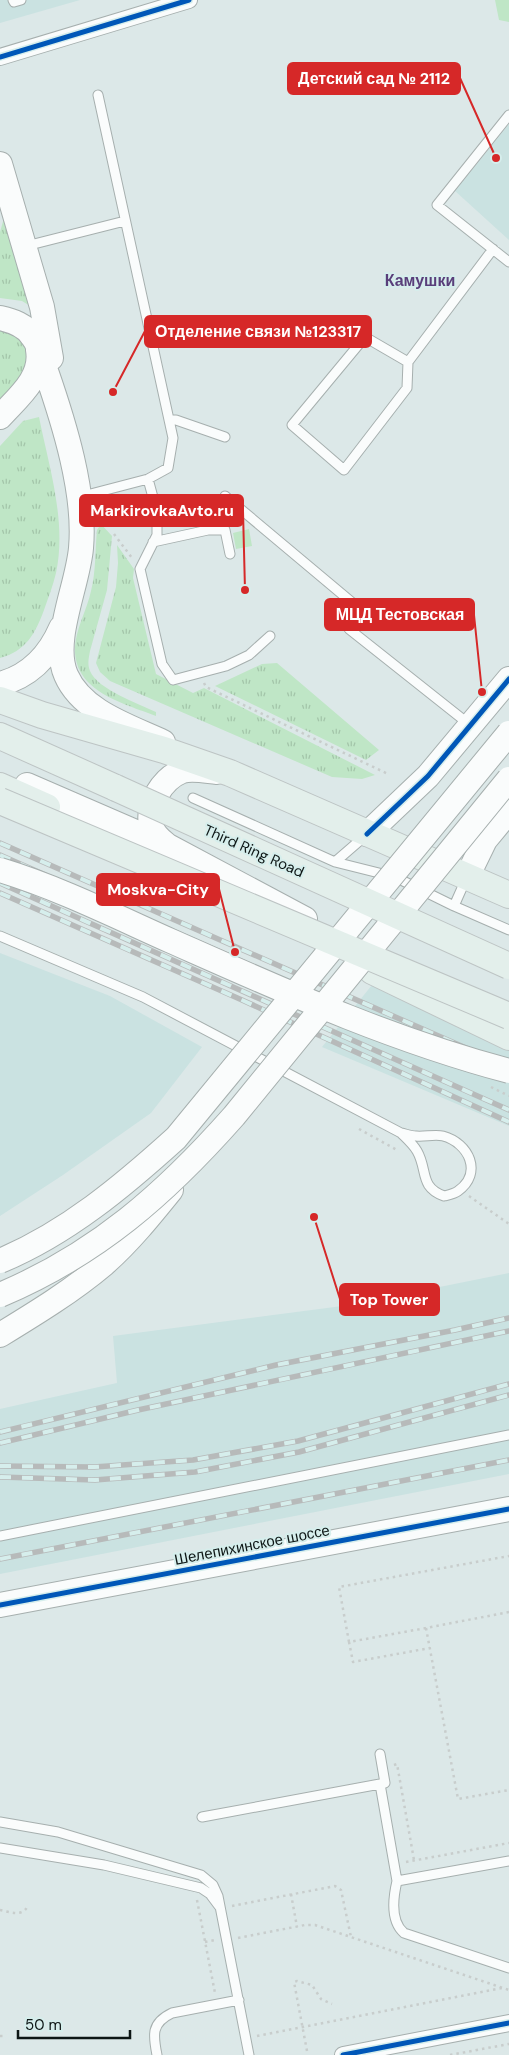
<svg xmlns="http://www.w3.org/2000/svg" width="509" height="2055" font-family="'DM Sans',sans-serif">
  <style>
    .built { fill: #cae2e1 }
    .grass { fill: url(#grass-tufts) }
    .park { fill: #bfe6c6 }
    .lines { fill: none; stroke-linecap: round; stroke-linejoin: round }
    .lane-casing { stroke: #a6afae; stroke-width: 11 }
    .street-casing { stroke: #a6afae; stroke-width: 18 }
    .secondary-casing { stroke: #a6afae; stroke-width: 26 }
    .primary-casing { stroke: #bdc4c4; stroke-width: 28 }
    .path { stroke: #c8cdcc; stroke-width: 2.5; stroke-dasharray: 2.5 4; stroke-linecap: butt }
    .lane { stroke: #fafcfc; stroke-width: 9 }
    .street { stroke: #fafcfc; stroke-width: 16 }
    .secondary { stroke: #fafcfc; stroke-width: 24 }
    .primary { stroke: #e3efeb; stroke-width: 26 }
    .rail-casing { stroke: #b7baba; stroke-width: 5.5 }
    .rail { stroke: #d6eeec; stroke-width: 4; stroke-dasharray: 11; stroke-linecap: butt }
    .secondary-bridge-casing { stroke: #a6afae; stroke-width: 26; stroke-linecap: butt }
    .primary-bridge-casing { stroke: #bdc4c4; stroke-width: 28; stroke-linecap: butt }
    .secondary-bridge { stroke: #fafcfc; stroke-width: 24 }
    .primary-bridge { stroke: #e3efeb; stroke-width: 26 }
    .cycleway-casing { stroke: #d6eeec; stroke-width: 8 }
    .cycleway { stroke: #0057b8; stroke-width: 5 }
    .labels { text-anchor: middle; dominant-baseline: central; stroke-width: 4; stroke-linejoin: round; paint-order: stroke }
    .street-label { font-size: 15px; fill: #0d1615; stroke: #d6eeec }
    .neighbourhood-label { font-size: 16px; font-weight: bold; fill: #593e7a; stroke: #d6eeec }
    .leader { fill: none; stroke: #d62828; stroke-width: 2 }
    .callout-dot { fill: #d62828; stroke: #d6eeec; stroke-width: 2 }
    .callout { fill: #d62828; stroke: #d62828; stroke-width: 2 }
    .callout-label { font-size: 16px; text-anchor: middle; font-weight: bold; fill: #fff }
  </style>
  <defs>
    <pattern id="grass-tufts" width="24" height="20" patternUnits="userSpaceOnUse" patternTransform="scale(1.25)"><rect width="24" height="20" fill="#bfe6c6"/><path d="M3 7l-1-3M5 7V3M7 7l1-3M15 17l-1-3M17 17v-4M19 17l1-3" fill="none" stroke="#a3c5a9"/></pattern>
  </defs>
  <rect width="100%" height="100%" fill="#dce8e8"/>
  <path class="built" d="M 0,0 L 80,0 L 0,23 Z
    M 509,124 L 509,240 L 455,191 Z
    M 0,953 L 110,996 L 202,1047 L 151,1113 L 63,1175 L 0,1216 Z
    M 372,985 L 509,1048 L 509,1126 L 322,1047 Z
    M 509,1273 L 509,1474 L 0,1574 L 0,1409 L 117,1383 L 113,1336 L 350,1305 Z"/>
  <path class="grass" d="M 4,218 L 35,309 L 22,301 L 0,298 L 0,232 Z
    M 0,330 L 14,332 L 30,351 L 29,366 L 0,406 Z
    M 39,417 C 49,467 67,522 56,573 C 53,586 48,598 44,610 C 35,634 26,651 0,658 L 0,446 L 23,421 Z
    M 101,524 L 112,536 L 107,590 L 90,651 C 89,657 87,664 90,671 C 97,689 139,704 156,712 L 156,716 C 122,703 73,691 75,647 C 76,628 87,610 91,591 C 96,572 95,550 97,530 Z
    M 117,545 L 134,569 L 133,578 L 156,674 L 193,693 L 204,688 L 375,775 L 362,779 L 332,777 L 110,681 L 100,672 L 96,663 L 116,587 L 118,563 Z
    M 277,663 L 379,750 L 366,760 L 215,686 L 262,664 Z"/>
  <path class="park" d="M 495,0 L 509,0 L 509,22 L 499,20 Z
    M 249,529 L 252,546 L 236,549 L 233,533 Z"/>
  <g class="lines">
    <g class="lane-casing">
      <path id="lane" d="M 13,0 L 14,2 L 21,0
        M 509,115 L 437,205 L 509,262
        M 26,246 L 125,221
        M 408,362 L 365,337 L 292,425 L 344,470 L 407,388 L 408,362 L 493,249
        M 169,420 L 176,420 L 225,437
        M 148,479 L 157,512 L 157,535 L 140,569 L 162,664 L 173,680 L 226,666 L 249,655 L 270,636
        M 79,497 L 148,479 L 168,468 L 173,438 L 98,95
        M 208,530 L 225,530 L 230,554
        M 153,542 L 208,530 L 225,496 L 355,605 L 349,629 L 470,725
        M 193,798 L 335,862 L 395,877 L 454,906
        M 335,862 L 365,836
        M 466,879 L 454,906 L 509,930
        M 0,936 L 143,997 L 401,1133 C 406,1134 411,1136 416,1136 C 424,1137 435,1134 443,1136 C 469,1143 483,1173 458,1191 C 454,1194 448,1195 444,1196 C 419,1187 428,1170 417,1151 C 413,1144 406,1138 401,1133
        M 0,1536 L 509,1435
        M 380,1784 L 385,1783 L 380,1754
        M 202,1817 L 380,1784 L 397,1881 L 509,1861
        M 0,1822 L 58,1832 L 201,1875 L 213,1885 L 218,1896 L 249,2055
        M 0,1848 L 104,1865 L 201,1888 L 210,1894 L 219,1906
        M 397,1881 C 393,1898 390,1921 404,1933 L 509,1968
        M 157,2055 C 153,2035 151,2023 172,2013 L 239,2000"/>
    </g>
    <g class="street-casing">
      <path id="street" d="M 0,57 L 189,0
        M 343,2055 L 509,2023"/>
    </g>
    <g class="secondary-casing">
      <path id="secondary" d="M 0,164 L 42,307 L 51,358
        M 0,318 C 13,321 25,325 32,336 C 40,345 42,360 46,371 C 64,423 86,493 81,548 C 78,585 51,641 66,675 C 82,712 129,726 163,742
        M 0,417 C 17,398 43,378 38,350
        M 0,684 C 30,676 49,656 61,628
        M 27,785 L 170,847 L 305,919
        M 367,834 L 428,776 L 509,679
        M 168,846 C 161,840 153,835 151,825 C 147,804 162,779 182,771 C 192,768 206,771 217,772
        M 467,877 L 485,840 L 509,811
        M 0,1335 C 36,1313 72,1291 104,1264 C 129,1242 150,1216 171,1190
        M 0,1605 L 509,1509"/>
    </g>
    <g class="primary-casing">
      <path id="primary" d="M 0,700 L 42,715 L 164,750 L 230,773 L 509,895
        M 0,736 L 116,788
        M 0,786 L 47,807
        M 372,971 L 509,1037"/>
    </g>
    <path class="path" d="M 114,534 L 132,558
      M 204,683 L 206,687 L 388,774
      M 491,1087 L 509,1096
      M 359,1129 L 397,1150
      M 469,1196 L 509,1224
      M 509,1612 L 426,1628 L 458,1799 L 509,1790
      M 426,1628 L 349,1642 L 353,1662 L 430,1648
      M 349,1642 L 339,1587 L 509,1556
      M 394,1765 L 397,1764 L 414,1860
      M 406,1862 L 509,1843
      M 291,1894 L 297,1927
      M 197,1900 L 215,1993
      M 232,1906 L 335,1886 L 341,1890 L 351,1937
      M 0,1910 C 10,1912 22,1917 27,1907
      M 238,1938 L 305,1925 L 315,1925 L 509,1990
      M 205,1942 L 215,1940
      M 0,2036 L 3,2036
      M 257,2036 L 502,1988
      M 307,2051 L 294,1982 L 297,1981 L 312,1985 L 321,1999 L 332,2004
      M 450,2055 L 509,2044"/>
    <use href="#lane" class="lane"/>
    <use href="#street" class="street"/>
    <use href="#secondary" class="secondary"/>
    <use href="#primary" class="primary"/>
    <g class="rail-casing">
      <path id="rail" d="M 0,843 L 509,1067
        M 0,855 L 509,1079
        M 0,883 L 509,1110
        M 0,893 L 242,1000 L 509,1122
        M 0,1432 L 276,1365 L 455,1330 L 509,1318
        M 0,1443 L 138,1410 L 509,1331
        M 0,1466 L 94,1467 L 193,1460 L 298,1441 L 509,1384
        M 0,1477 L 95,1480 L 195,1472 L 299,1452 L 509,1395
        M 0,1559 L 509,1460"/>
    </g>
    <use href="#rail" class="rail"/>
    <g class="secondary-bridge-casing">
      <path id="secondary-bridge" d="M 0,870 C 59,888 115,916 171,941 C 284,991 389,1039 509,1071
        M 0,1261 C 67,1233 123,1186 176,1138 L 509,733
        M 0,1295 C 97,1254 165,1194 234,1116 L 509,779"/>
    </g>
    <g class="primary-bridge-casing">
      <path id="primary-bridge" d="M 116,788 L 509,966
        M 0,801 L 509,1016"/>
    </g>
    <use href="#secondary-bridge" class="secondary-bridge"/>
    <use href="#primary-bridge" class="primary-bridge"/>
    <g class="cycleway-casing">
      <path id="cycleway" d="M 0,57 L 189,0
        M 367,834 L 428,776 L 509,679
        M 0,1605 L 509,1509
        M 343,2055 L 509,2023"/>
    </g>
    <use href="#cycleway" class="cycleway"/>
  </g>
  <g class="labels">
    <g class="street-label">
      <text transform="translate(254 851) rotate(24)">Third Ring Road</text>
      <text transform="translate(252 1545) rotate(-11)">Шелепихинское шоссе</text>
    </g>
    <g class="neighbourhood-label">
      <text x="420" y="280">Камушки</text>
    </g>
  </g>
  <path class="leader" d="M496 158L460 78M113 392L145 331M245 590L243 511M482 692L474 615M235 952L219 889M314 1217L340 1299"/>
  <g class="callout-dot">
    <circle cx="496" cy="158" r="5"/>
    <circle cx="113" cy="392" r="5"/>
    <circle cx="245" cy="590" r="5"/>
    <circle cx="482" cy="692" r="5"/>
    <circle cx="235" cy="952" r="5"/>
    <circle cx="314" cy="1217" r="5"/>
  </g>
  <g class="callout">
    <rect x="288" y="63" width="172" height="31" rx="5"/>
    <rect x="145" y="316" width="226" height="31" rx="5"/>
    <rect x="80" y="495" width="163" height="31" rx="5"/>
    <rect x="325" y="599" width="149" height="31" rx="5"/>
    <rect x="97" y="874" width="122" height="31" rx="5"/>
    <rect x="340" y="1284" width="99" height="31" rx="5"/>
  </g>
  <g class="callout-label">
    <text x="374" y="84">Детский сад № 2112</text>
    <text x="258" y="337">Отделение связи №123317</text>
    <text x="162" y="516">MarkirovkaAvto.ru</text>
    <text x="400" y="620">МЦД Тестовская</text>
    <text x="158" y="895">Moskva-City</text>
    <text x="389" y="1305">Top Tower</text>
  </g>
  <path d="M18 2030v8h112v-8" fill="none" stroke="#0d1615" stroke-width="2.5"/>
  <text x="25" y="2030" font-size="15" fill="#0d1615" stroke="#d6eeec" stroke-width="4" paint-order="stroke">50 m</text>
</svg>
